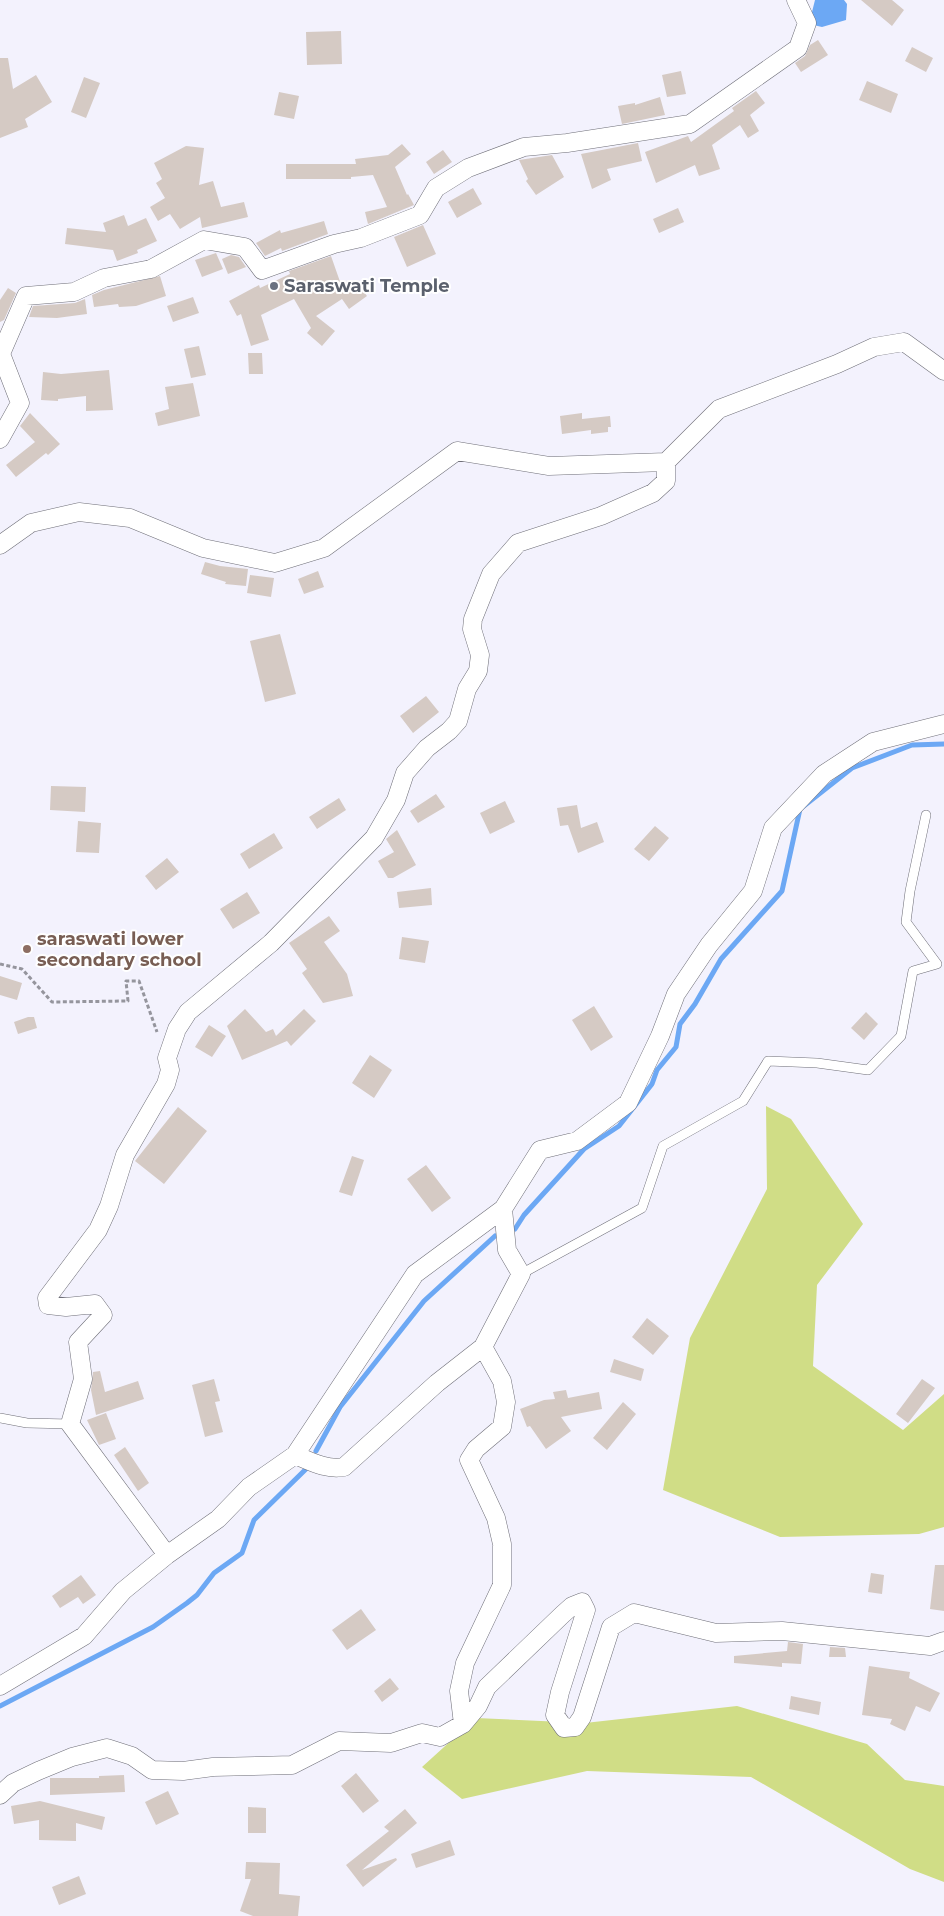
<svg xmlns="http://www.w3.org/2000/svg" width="944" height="1916" font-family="Montserrat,sans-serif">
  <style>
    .green { fill: #d0dd86 }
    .water { fill: #6ca8f4 }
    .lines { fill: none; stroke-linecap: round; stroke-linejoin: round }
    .stream { stroke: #6ca8f4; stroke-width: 5 }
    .building { fill: #d5cac4 }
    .lane-casing { stroke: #6f6f78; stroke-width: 10 }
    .street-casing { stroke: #6f6f78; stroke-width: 19 }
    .path { stroke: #95959d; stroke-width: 3; stroke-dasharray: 4 2.5; stroke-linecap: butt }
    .lane { stroke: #fff; stroke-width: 9 }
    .street { stroke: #fff; stroke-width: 18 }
    .worship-dot { fill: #6b7280; stroke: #fff; stroke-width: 2 }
    .education-dot { fill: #8d6e63; stroke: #fff; stroke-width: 2 }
    .labels { text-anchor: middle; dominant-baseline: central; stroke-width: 4; stroke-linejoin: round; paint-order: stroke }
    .worship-label { font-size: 18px; font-weight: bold; fill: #5b616d; stroke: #fff; text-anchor: start }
    .education-label { font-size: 18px; font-weight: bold; fill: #785e54; stroke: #fff; text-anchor: start }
  </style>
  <rect width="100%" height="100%" fill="#f3f2fd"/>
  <path class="green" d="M 766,1106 L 791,1119 L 863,1224 L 817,1285 L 813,1366 L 903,1430 L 944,1394 L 944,1527 L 919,1534 L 780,1537 L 663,1490 L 690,1338 L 767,1189 Z
    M 737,1706 L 867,1744 L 905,1780 L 944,1786 L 944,1882 L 910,1869 L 751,1777 L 587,1771 L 462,1799 L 422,1767 L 476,1718 L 585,1723 Z"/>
  <path class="water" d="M 815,0 L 844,0 L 847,4 L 846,20 L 822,27 L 809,24 Z"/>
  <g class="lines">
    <path class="stream" d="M 515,1229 L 524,1215 L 584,1149 L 619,1126 L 652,1084 L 657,1070 L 676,1047 L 680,1024 L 695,1004 L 721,959 L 782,891 L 800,809 L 852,768 L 912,745 L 944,744
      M 316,1451 L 340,1407 L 424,1301 L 495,1236
      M 0,1706 L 153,1627 L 187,1603 L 197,1595 L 214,1573 L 242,1553 L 254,1520 L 305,1470"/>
  </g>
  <path class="building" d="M 861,0 L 892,0 L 904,10 L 892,26 Z
    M 341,31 L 342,64 L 307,65 L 306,32 Z
    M 818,40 L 828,55 L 801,72 L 795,63 L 805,56 L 810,45 Z
    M 912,47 L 933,58 L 926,72 L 905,61 Z
    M 0,58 L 8,58 L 13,89 L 36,75 L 52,102 L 25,119 L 28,127 L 0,138 Z
    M 681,71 L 686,94 L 667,97 L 662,75 Z
    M 84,77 L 100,83 L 86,118 L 71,112 Z
    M 867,81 L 898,94 L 891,113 L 859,100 Z
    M 756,91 L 765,103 L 750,115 L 759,131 L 748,138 L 740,125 L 712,145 L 720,169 L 699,176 L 695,165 L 656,183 L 645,152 L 688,136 L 691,142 L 734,111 L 732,108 Z
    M 279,92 L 299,96 L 294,119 L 274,115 Z
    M 660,97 L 665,115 L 622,124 L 618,106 L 635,103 L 635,105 Z
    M 638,143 L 642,161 L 607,169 L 611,180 L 592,189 L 581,154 Z
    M 402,144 L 411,154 L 395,167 L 407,195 L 408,194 L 414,205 L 368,224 L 365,212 L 387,207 L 373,175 L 351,177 L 351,179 L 286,179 L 286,164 L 356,164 L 355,159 L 388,155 Z
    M 186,146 L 204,148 L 199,185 L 213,181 L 221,207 L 244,202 L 248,217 L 202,228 L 200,217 L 180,229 L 170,214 L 158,221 L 150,207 L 165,198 L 156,183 L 162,179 L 154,163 Z
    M 443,150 L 452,162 L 434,174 L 426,162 Z
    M 552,155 L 564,177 L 536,195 L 526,181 L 528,179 L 519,160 Z
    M 473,188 L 482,204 L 457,218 L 448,202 Z
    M 678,208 L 684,222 L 659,233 L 653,219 Z
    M 124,215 L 128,226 L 146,218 L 157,241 L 137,250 L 138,253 L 117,261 L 113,250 L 65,244 L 67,228 L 106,232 L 103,223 Z
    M 324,221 L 328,234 L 282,251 L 281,248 L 265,256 L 256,243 L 280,230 L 281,233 Z
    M 423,225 L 436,254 L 407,267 L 394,237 Z
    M 216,253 L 223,269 L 202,277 L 195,260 Z
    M 231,255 L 239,257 L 246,267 L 228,274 L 222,259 Z
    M 331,256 L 344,293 L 357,283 L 367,296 L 349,309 L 342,299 L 316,316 L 335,331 L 322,346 L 307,333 L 311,328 L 294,299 L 261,315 L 269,340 L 251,346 L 241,314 L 237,316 L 229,301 L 259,285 L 260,288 L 290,274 L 289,271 Z
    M 160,276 L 166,296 L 136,306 L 119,307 L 118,304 L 94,307 L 92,295 L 104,290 Z
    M 8,288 L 16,293 L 4,320 L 0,322 L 0,300 Z
    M 193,297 L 199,313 L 173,322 L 167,306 Z
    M 85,299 L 87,314 L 57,318 L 29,317 L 33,306 L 75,303 Z
    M 199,346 L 206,375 L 191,378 L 184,349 Z
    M 248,353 L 262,353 L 263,374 L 249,374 Z
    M 109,370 L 113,410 L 86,411 L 86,396 L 58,399 L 58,401 L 41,400 L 43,372 L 61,374 Z
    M 193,383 L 200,416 L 158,426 L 155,413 L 169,409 L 165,387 Z
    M 30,413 L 60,444 L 48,455 L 46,453 L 16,477 L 6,465 L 35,442 L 20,426 Z
    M 582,413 L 582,419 L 610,416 L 611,427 L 608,427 L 608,432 L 591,434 L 591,430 L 562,434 L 560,416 Z
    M 205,562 L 220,566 L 248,569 L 246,586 L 225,584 L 226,582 L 201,574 Z
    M 318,571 L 324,587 L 304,594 L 298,579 Z
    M 250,575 L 274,578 L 271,597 L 247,593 Z
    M 280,634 L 296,694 L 265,702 L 250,641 Z
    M 426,696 L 439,712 L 413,733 L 400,716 Z
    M 51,786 L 86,787 L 85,812 L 50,810 Z
    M 436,794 L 445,807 L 418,823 L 410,811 Z
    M 339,798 L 346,810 L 317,829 L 309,817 Z
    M 505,801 L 515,822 L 490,834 L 480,813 Z
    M 577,805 L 581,828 L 597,822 L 604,842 L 578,853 L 568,825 L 560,826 L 557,808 Z
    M 78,821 L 101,823 L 99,853 L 76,852 Z
    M 655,826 L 669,838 L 649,861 L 634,849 Z
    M 397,830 L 416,865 L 393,878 L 388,878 L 378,861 L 394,852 L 386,839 Z
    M 274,833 L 283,848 L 249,869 L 240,854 Z
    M 167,858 L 179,872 L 156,890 L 145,876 Z
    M 431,888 L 432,905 L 399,908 L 397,892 Z
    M 247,892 L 260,913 L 233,929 L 220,909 Z
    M 329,916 L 340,931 L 324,942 L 347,974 L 353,996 L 323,1003 L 302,973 L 307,969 L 289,943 Z
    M 402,937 L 429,941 L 425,963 L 399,959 Z
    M 0,976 L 22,983 L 17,1000 L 0,995 Z
    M 594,1006 L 613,1037 L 591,1051 L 572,1020 Z
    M 245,1009 L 266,1032 L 273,1029 L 276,1036 L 304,1009 L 316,1021 L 291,1046 L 287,1041 L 242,1060 L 227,1026 Z
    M 866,1012 L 878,1024 L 864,1040 L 851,1028 Z
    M 28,1017 L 34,1017 L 37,1028 L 18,1034 L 14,1022 Z
    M 209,1025 L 226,1036 L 212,1057 L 195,1047 Z
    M 370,1055 L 392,1070 L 374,1098 L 352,1083 Z
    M 178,1107 L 207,1131 L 164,1184 L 135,1161 Z
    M 352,1156 L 364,1160 L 352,1196 L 339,1192 Z
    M 426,1165 L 451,1198 L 432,1212 L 407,1179 Z
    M 647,1318 L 669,1336 L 653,1355 L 632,1337 Z
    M 614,1359 L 644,1369 L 641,1381 L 610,1372 Z
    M 100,1371 L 105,1392 L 138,1381 L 144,1399 L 96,1415 L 91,1390 L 93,1372 Z
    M 214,1379 L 220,1401 L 215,1402 L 223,1432 L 205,1437 L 192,1385 Z
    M 922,1379 L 935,1388 L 908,1423 L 896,1414 Z
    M 566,1390 L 568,1398 L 599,1392 L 602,1409 L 561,1417 L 571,1431 L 546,1449 L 530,1426 L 527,1427 L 520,1409 L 544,1400 L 555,1399 L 553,1392 Z
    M 623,1402 L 636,1414 L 607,1450 L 593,1438 Z
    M 106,1413 L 116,1439 L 99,1445 L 87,1420 Z
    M 125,1447 L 149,1483 L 138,1491 L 114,1455 Z
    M 935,1565 L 944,1565 L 944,1611 L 930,1609 Z
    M 871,1573 L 884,1575 L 882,1594 L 868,1592 Z
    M 81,1575 L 96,1595 L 83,1604 L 78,1597 L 60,1608 L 52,1596 Z
    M 361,1609 L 376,1630 L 347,1650 L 332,1630 Z
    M 788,1642 L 803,1644 L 801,1664 L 782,1663 L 782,1667 L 734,1663 L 734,1656 L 787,1651 Z
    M 830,1647 L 845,1648 L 846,1657 L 829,1657 Z
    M 869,1666 L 910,1672 L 909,1678 L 940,1693 L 930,1712 L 916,1706 L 905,1731 L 890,1724 L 892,1719 L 862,1715 Z
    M 390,1678 L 399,1689 L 382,1702 L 374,1691 Z
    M 791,1696 L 821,1702 L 819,1715 L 789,1709 Z
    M 356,1773 L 379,1801 L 363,1813 L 341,1786 Z
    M 124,1775 L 125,1792 L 50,1795 L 50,1778 L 99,1778 L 99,1776 Z
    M 168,1791 L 179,1814 L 156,1825 L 145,1802 Z
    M 40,1801 L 105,1817 L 102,1830 L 76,1823 L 76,1841 L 39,1840 L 39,1820 L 14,1824 L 11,1806 Z
    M 248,1807 L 266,1808 L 266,1833 L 248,1833 Z
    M 405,1809 L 417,1823 L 362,1870 L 396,1858 L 397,1860 L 363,1887 L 346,1865 L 389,1831 L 384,1827 Z
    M 450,1840 L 455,1855 L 416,1868 L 411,1854 Z
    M 246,1862 L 280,1863 L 279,1894 L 300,1896 L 298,1916 L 253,1916 L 240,1911 L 251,1879 L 245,1879 Z
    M 79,1876 L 86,1894 L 59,1905 L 52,1887 Z"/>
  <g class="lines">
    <g class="lane-casing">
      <path id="lane" d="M 521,1274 L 642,1208 L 663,1146 L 743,1101 L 768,1061 L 817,1063 L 868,1070 L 901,1036 L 913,971 L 937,964 L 906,922 L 910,891 L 926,815
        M 0,1418 L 27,1423 L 70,1424"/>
    </g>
    <g class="street-casing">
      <path id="street" d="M 0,356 L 26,296 L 74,292 L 104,278 L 151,269 L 204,240 L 245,247 L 262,270 L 334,244 L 361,238 L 420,215 L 436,188 L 468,168 L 524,147 L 567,143 L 690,124 L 798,48 L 807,23 L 796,0
        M 0,439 L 20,403 L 1,354
        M 0,545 L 31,523 L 79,512 L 130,518 L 203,548 L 275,563 L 324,548 L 457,451 L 549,466 L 666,462 L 719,409 L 837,364 L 874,347 L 904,342 L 944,371
        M 295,1455 C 312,1462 326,1470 344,1467 L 437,1383 L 483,1347 L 521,1274 L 507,1250 L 503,1209
        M 167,1555 L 70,1424 L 83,1379 L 78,1342 L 103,1315 L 95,1304 L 66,1307 L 48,1305 L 47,1298 L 98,1230 L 109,1206 L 125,1155 L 166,1084 L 170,1070 L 167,1058 L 177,1029 L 188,1012 L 271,943 L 374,838 L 396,800 L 405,773 L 427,748 L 449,731 L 458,721 L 467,689 L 478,671 L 480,655 L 472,629 L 473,619 L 491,574 L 518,543 L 601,516 L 653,493 L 666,481 L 666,462
        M 0,1686 L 84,1636 L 123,1591 L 167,1555 L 218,1519 L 249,1487 L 295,1455 L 415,1274 L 503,1209 L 540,1150 L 577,1141 L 628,1103 L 660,1036 L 676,994 L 709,945 L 753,891 L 773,828 L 824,774 L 873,742 L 944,724
        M 463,1724 L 459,1691 L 465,1663 L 502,1585 L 502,1544 L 496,1518 L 469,1460 L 476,1449 L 502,1427 L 506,1402 L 502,1381 L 483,1347
        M 0,1795 L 13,1783 L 38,1771 L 72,1757 L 107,1748 L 132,1756 L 152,1770 L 183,1771 L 213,1767 L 292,1765 L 339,1741 L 391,1743 L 422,1733 L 440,1737 L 463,1724 L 478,1706 L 487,1687 L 563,1614 L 572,1606 L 582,1602 L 586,1610 L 560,1692 L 555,1715 L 564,1728 L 575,1727 L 582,1717 L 611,1627 L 634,1613 L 716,1633 L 782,1631 L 930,1646 L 944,1641"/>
    </g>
    <path class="path" d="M 0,964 L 22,969 L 52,1002 L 128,1001 L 126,981 L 139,981 L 157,1032"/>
    <use href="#lane" class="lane"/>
    <use href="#street" class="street"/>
  </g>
  <circle class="worship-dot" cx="274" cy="286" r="5"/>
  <circle class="education-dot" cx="27" cy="949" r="5"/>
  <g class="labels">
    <g class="worship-label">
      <text x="284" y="286">Saraswati Temple</text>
    </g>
    <g class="education-label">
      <text x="37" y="939">saraswati lower<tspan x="37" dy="21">secondary school</tspan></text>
    </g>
  </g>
</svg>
